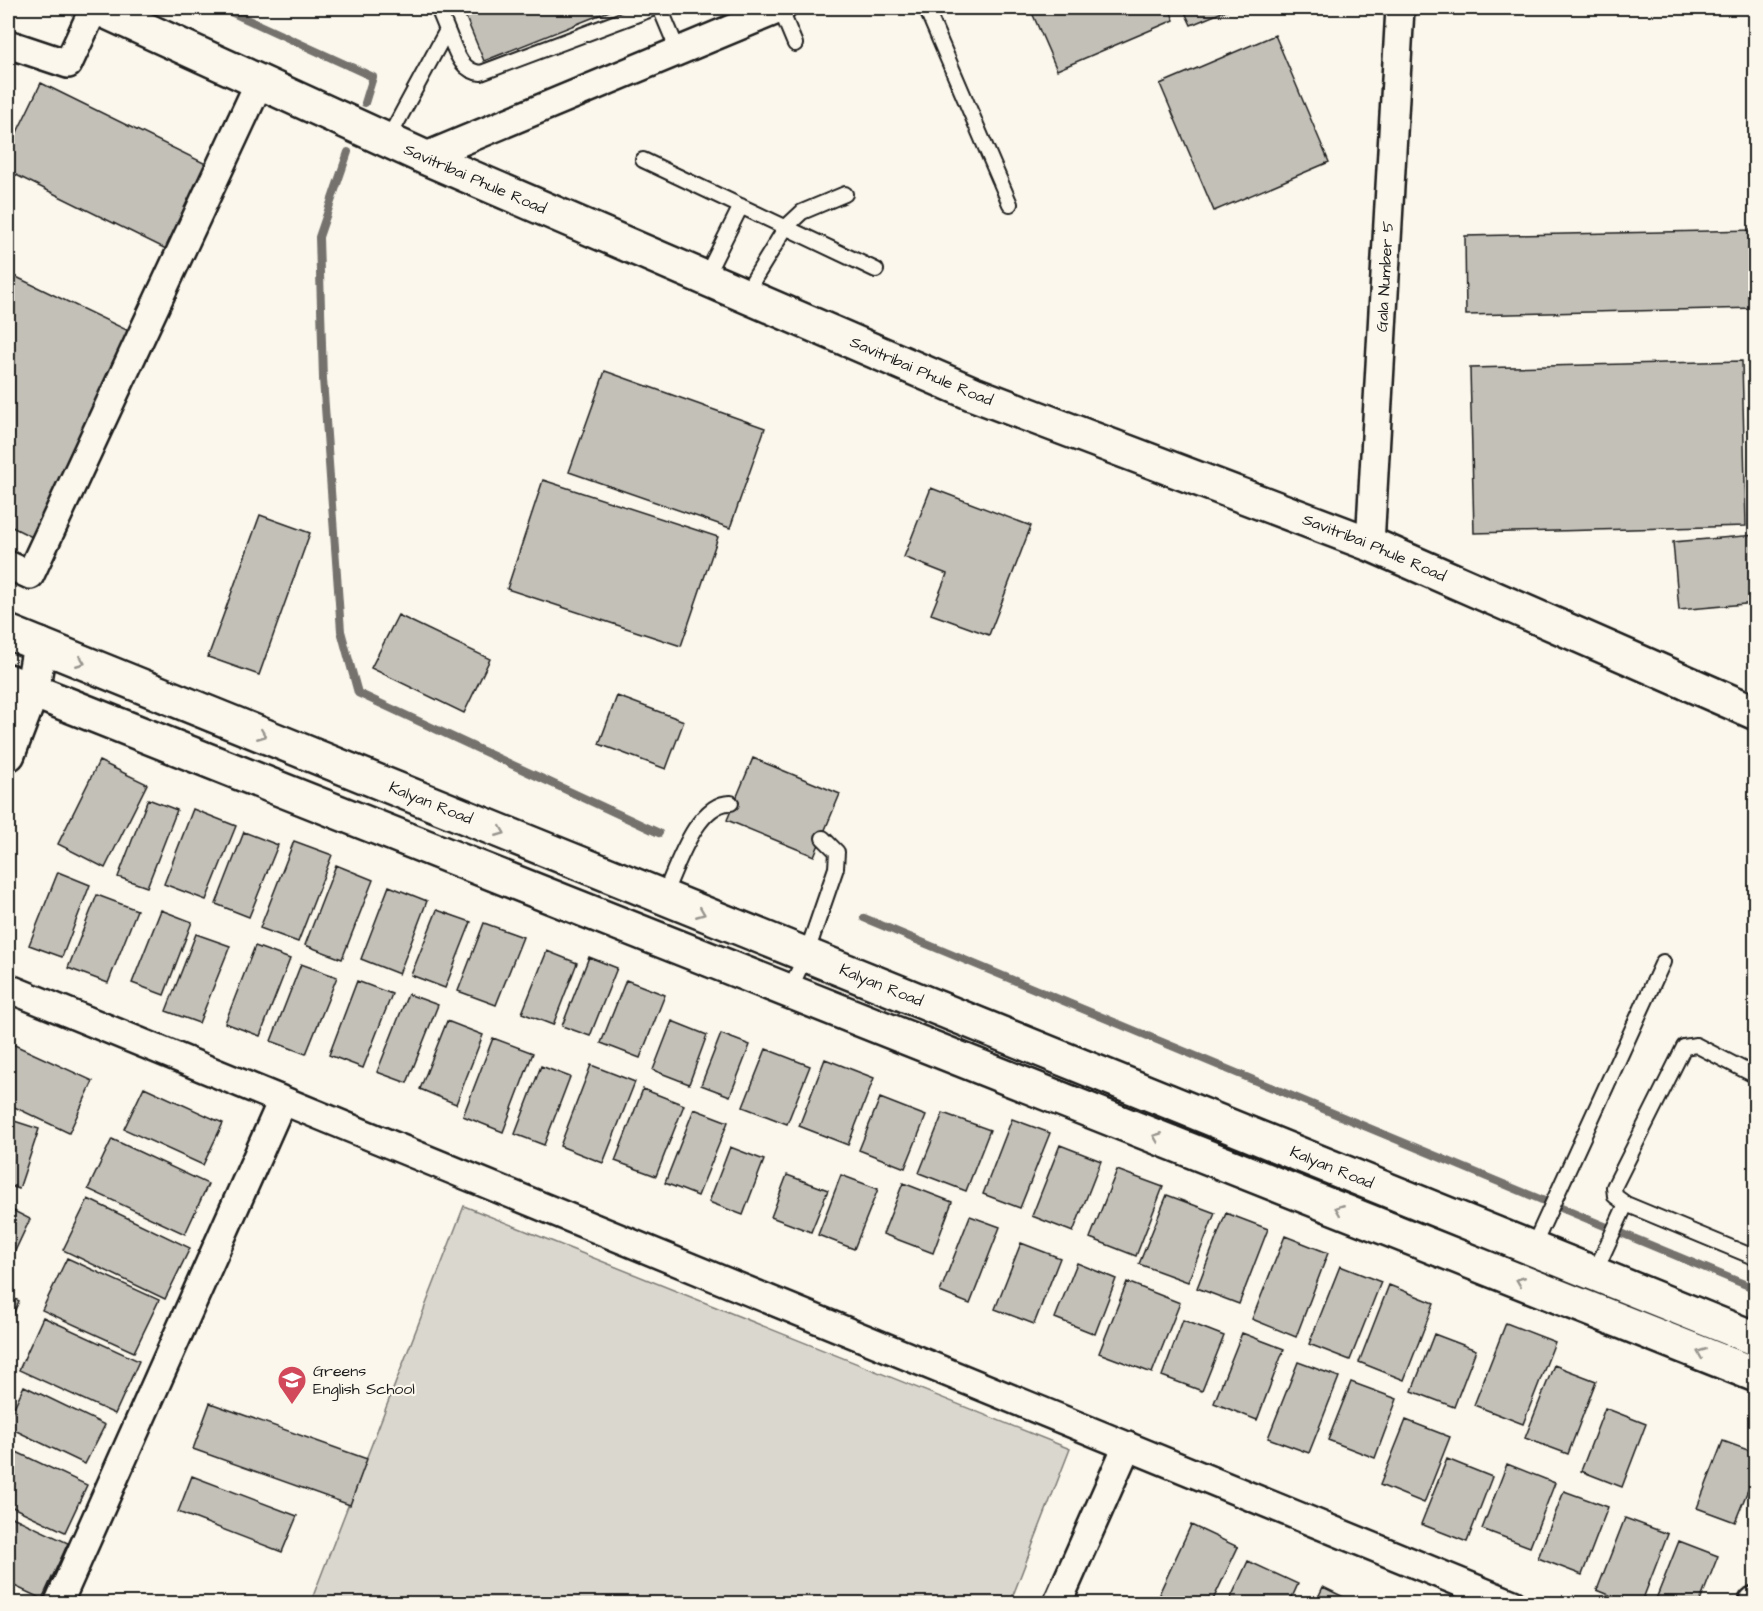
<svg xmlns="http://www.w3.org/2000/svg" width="1763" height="1611" font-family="'Architects Daughter',sans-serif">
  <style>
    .green { fill: #dad7ce; stroke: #7b7a75; stroke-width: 1.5 }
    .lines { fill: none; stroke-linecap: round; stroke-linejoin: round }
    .stream { stroke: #74726e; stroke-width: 8 }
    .building { fill: #c3c0b8; stroke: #1c1c1c; stroke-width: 1.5 }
    .service-casing { stroke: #1c1c1c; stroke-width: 18 }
    .minor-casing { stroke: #1c1c1c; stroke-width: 32 }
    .tertiary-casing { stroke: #1c1c1c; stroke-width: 38 }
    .secondary-casing { stroke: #1c1c1c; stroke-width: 38 }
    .service { stroke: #fbf7ec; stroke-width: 14 }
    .minor { stroke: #fbf7ec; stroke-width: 27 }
    .tertiary { stroke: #fbf7ec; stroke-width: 33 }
    .secondary { stroke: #fbf7ec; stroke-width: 33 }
    .oneway { stroke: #97948e }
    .labels { text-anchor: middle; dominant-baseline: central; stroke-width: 4.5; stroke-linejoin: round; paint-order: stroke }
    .street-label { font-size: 16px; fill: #1c1c1c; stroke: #fbf7ec }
    .poi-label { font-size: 16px; fill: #1c1c1c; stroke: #fbf7ec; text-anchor: start }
  </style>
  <rect width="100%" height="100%" fill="#fbf7ec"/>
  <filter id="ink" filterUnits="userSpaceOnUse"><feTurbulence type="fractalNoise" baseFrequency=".0167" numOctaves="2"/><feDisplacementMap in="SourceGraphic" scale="12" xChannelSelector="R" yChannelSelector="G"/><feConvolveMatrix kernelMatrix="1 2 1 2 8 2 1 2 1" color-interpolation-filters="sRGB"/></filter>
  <g filter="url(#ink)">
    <path class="green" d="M 464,1206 L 1070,1449 L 1010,1603 L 310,1604 Z"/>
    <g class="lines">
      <path class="stream" d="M 222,8 L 373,77 L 365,103
        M 348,152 L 319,237 L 323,379 L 341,631 L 358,693 L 659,833
        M 864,918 L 1756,1289"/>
    </g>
    <path class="building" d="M 462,8 L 617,8 L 484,61 Z
      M 1030,8 L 1169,8 L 1174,20 L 1057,70 Z
      M 1183,8 L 1232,8 L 1191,25 Z
      M 1275,35 L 1329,162 L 1214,211 L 1160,84 Z
      M 41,83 L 210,166 L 168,250 L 8,171 L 8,151 Z
      M 1756,230 L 1756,308 L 1466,315 L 1465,236 Z
      M 8,273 L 135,334 L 36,539 L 8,525 Z
      M 1742,361 L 1746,526 L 1474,533 L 1470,368 Z
      M 605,371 L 765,428 L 730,528 L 569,472 Z
      M 543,480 L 718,537 L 681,646 L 507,589 Z
      M 931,488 L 1031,526 L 989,635 L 931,614 L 947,574 L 904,557 Z
      M 260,515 L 310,533 L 259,675 L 208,657 Z
      M 1756,535 L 1756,603 L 1679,610 L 1673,542 Z
      M 398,615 L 490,659 L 464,713 L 371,668 Z
      M 617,696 L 684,721 L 666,769 L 599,744 Z
      M 753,758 L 840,794 L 814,856 L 727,820 Z
      M 99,761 L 147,784 L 105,868 L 58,844 Z
      M 148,799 L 177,810 L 147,887 L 118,877 Z
      M 193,809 L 236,826 L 206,900 L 164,884 Z
      M 244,832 L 278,845 L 249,917 L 216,904 Z
      M 294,841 L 332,855 L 298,942 L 260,928 Z
      M 336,865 L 373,880 L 342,959 L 305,945 Z
      M 58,872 L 90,885 L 62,957 L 29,945 Z
      M 389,886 L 427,901 L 399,974 L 361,959 Z
      M 97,895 L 137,910 L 108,983 L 68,968 Z
      M 161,910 L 192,922 L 164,995 L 132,983 Z
      M 437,910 L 471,922 L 445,988 L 411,975 Z
      M 484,923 L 523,937 L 496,1005 L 458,991 Z
      M 196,934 L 230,946 L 199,1023 L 166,1011 Z
      M 255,946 L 290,959 L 260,1036 L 225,1023 Z
      M 547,951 L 577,963 L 553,1025 L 522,1013 Z
      M 589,957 L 617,968 L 590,1036 L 562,1026 Z
      M 301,964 L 337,977 L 306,1054 L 271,1041 Z
      M 626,980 L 665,995 L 640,1058 L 601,1043 Z
      M 357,981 L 392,994 L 363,1068 L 329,1055 Z
      M 408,994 L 438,1005 L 407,1083 L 377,1072 Z
      M 447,1021 L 483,1035 L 456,1104 L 420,1089 Z
      M 672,1021 L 707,1035 L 689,1084 L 653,1070 Z
      M 721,1034 L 750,1045 L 730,1096 L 701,1085 Z
      M 493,1038 L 533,1053 L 503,1132 L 463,1116 Z
      M 8,1042 L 93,1081 L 69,1133 L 8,1104 Z
      M 766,1049 L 810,1066 L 787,1124 L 743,1107 Z
      M 825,1059 L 874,1078 L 848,1145 L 799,1126 Z
      M 591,1065 L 635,1082 L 603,1163 L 560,1146 Z
      M 541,1066 L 570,1077 L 544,1145 L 515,1134 Z
      M 144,1087 L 223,1123 L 203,1165 L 124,1129 Z
      M 643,1089 L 684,1105 L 656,1176 L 615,1161 Z
      M 880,1098 L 926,1116 L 905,1168 L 859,1150 Z
      M 694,1109 L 728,1122 L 698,1196 L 665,1183 Z
      M 943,1113 L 990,1130 L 966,1191 L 919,1173 Z
      M 8,1119 L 39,1129 L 19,1189 L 8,1185 Z
      M 1012,1119 L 1050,1133 L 1020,1208 L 983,1194 Z
      M 112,1139 L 208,1184 L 185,1234 L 88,1189 Z
      M 1060,1145 L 1101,1161 L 1073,1232 L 1032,1216 Z
      M 730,1147 L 764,1160 L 743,1215 L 709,1202 Z
      M 1117,1170 L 1163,1187 L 1136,1256 L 1090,1238 Z
      M 787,1175 L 828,1190 L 811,1232 L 771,1217 Z
      M 841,1175 L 878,1189 L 854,1249 L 818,1235 Z
      M 903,1183 L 952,1202 L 933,1253 L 883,1234 Z
      M 1167,1195 L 1215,1213 L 1188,1282 L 1139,1264 Z
      M 88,1199 L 190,1248 L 165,1299 L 63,1250 Z
      M 8,1208 L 30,1219 L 8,1266 Z
      M 1226,1213 L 1268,1229 L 1239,1304 L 1197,1288 Z
      M 970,1216 L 1000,1227 L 970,1304 L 940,1292 Z
      M 1285,1236 L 1328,1253 L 1296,1337 L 1252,1319 Z
      M 1021,1243 L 1060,1258 L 1034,1324 L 995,1309 Z
      M 67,1258 L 159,1300 L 134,1352 L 42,1310 Z
      M 1077,1263 L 1116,1279 L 1095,1334 L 1055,1318 Z
      M 1340,1266 L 1381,1282 L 1350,1360 L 1309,1344 Z
      M 1127,1282 L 1180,1303 L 1152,1373 L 1099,1353 Z
      M 1389,1285 L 1434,1303 L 1404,1380 L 1359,1362 Z
      M 8,1296 L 19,1301 L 8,1326 Z
      M 43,1317 L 139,1361 L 115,1414 L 19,1370 Z
      M 1183,1320 L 1224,1336 L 1202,1391 L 1162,1376 Z
      M 1506,1323 L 1555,1342 L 1523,1424 L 1474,1405 Z
      M 1242,1333 L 1284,1349 L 1257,1420 L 1214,1403 Z
      M 1434,1334 L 1476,1350 L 1454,1407 L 1412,1391 Z
      M 1298,1362 L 1339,1377 L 1309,1453 L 1268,1438 Z
      M 1554,1365 L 1596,1381 L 1568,1454 L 1525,1438 Z
      M 1351,1382 L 1397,1399 L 1375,1458 L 1328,1440 Z
      M 24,1386 L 105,1425 L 85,1464 L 8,1427 L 8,1420 Z
      M 210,1403 L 367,1459 L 350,1505 L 193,1449 Z
      M 1605,1408 L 1646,1424 L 1622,1487 L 1581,1471 Z
      M 1406,1420 L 1450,1437 L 1424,1503 L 1380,1485 Z
      M 1723,1441 L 1756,1453 L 1756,1470 L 1735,1522 L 1697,1508 Z
      M 8,1448 L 87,1485 L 65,1532 L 8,1505 Z
      M 1447,1459 L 1492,1477 L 1467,1542 L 1421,1524 Z
      M 1507,1464 L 1555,1483 L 1530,1547 L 1482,1529 Z
      M 192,1476 L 297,1516 L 282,1552 L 178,1512 Z
      M 1564,1491 L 1608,1507 L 1582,1575 L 1538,1558 Z
      M 8,1515 L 68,1543 L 42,1599 L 8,1583 Z
      M 1625,1518 L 1668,1534 L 1641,1604 L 1632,1604 L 1597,1590 Z
      M 1191,1525 L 1238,1547 L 1211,1604 L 1179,1604 L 1159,1594 Z
      M 1679,1541 L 1718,1556 L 1699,1604 L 1654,1604 Z
      M 1248,1561 L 1298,1584 L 1289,1604 L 1228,1604 Z
      M 1323,1587 L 1358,1604 L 1315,1604 Z"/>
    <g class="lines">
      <g class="service-casing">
        <path id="service" d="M 660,8 L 678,51
          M 780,8 L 795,44
          M 926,8 L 1010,204
          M 447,30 C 455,48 459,71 481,73 L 654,8
          M 387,141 L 447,30 L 438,8
          M 643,160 L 876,270
          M 705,278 L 741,206
          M 745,294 L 786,227 L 802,212 L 845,194
          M 663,897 C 676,870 696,802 731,803
          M 789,991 L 806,955 L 836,868 L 837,852 L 823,838
          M 1626,1204 L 1756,1258
          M 1532,1249 L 1663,962
          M 1594,1274 L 1626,1204 L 1615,1196 L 1614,1187 L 1684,1047 L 1696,1045 L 1756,1076"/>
      </g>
      <g class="minor-casing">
        <g id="minor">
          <path d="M 8,44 L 68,64 L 94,8"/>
          <path d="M 424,157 L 782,8"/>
          <path id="s1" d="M 1370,544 L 1400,8"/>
          <path d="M 8,565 L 30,575 L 259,83"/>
          <path d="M 8,988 L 1513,1604"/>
          <path d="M 58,1604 L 282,1101"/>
          <path d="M 1057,1604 L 1127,1446"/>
        </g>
      </g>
      <g class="tertiary-casing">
        <g id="tertiary">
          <path id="s2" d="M 98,8 L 424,157 L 974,394 L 1370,544 L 1756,713"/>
          <path d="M 8,754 L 32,691 L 40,645"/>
          <path d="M 1755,1604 L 1756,1603"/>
        </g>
      </g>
      <g class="secondary-casing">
        <g id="secondary">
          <path id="s3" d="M 8,632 L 1756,1339"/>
          <path d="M 8,681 L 1756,1375"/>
        </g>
      </g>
      <use href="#service" class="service"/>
      <use href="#minor" class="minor"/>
      <use href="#tertiary" class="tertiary"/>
      <use href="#secondary" class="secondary"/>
    </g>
    <defs><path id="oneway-chevron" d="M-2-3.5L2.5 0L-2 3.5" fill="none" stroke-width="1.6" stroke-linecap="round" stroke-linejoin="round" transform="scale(1.5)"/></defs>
    <g class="oneway">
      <use href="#oneway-chevron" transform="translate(81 662) rotate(22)"/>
      <use href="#oneway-chevron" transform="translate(262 735) rotate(22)"/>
      <use href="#oneway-chevron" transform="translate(501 832) rotate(22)"/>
      <use href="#oneway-chevron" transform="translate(701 913) rotate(22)"/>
      <use href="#oneway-chevron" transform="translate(1157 1137) rotate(-158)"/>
      <use href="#oneway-chevron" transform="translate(1339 1209) rotate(-158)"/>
      <use href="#oneway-chevron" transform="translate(1520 1281) rotate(-158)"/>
      <use href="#oneway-chevron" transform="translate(1701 1353) rotate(-158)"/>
    </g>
  </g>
  <defs>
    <g id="school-pin" transform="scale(1.5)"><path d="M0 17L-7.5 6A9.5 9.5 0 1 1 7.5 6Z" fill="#d1495b" stroke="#fbf7ec"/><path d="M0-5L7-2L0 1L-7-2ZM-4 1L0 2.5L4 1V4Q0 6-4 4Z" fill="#fff"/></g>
  </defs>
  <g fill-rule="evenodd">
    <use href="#school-pin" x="292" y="1380"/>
  </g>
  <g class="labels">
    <g class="street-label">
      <text stroke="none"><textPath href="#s2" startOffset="414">Savitribai Phule Road</textPath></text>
      <text stroke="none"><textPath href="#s1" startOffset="268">Gala Number 5</textPath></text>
      <text stroke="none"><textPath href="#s2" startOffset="900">Savitribai Phule Road</textPath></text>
      <text stroke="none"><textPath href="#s2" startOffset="1386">Savitribai Phule Road</textPath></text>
      <text stroke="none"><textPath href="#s3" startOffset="456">Kalyan Road</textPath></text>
      <text stroke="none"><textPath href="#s3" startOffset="942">Kalyan Road</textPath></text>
      <text stroke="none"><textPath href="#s3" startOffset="1428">Kalyan Road</textPath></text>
    </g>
    <g class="poi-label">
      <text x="313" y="1371">Greens<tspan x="313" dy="18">English School</tspan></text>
    </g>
  </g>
  <rect width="1763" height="1611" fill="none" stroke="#fbf7ec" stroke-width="30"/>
  <rect x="15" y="15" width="1733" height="1581" fill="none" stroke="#1c1c1c" stroke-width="2" filter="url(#ink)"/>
</svg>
